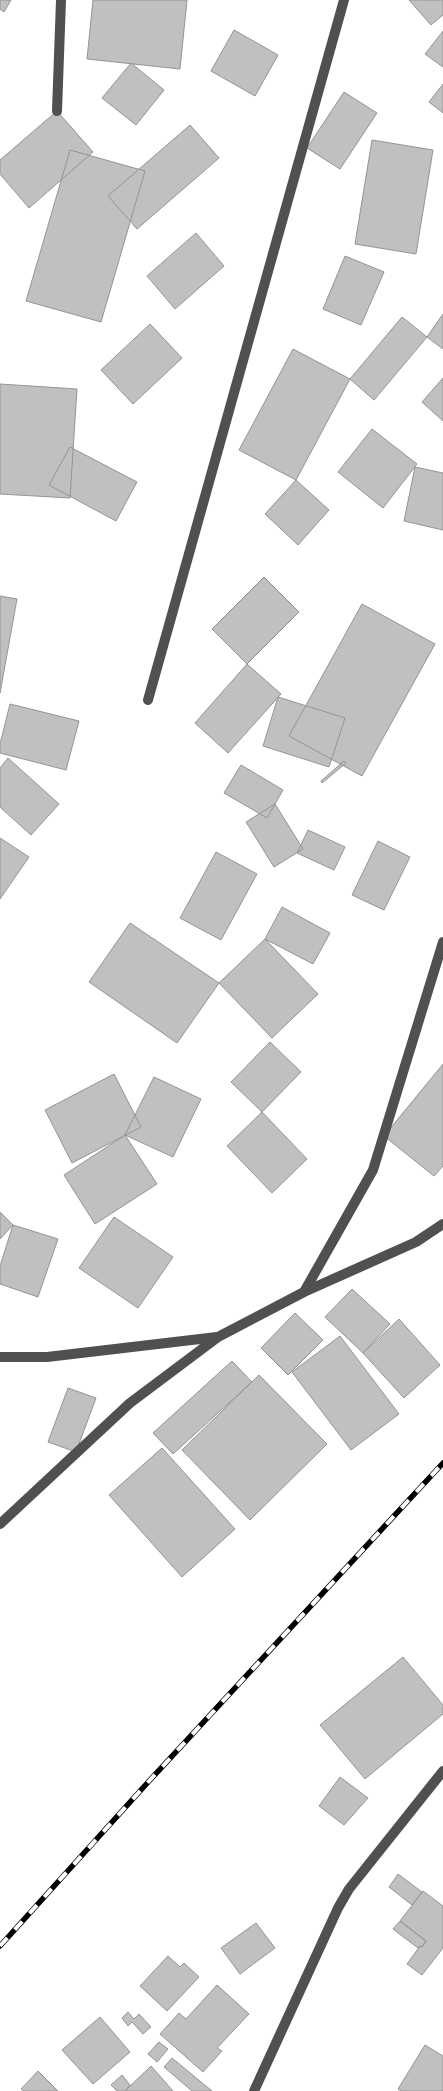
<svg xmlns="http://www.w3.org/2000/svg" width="443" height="2091" font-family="Figtree,sans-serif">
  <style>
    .building { fill: #c0c0c0; stroke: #949494 }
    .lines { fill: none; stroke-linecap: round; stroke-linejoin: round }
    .street { stroke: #505050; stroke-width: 10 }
    .rail-casing { stroke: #000; stroke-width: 5.5 }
    .rail { stroke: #fff; stroke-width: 4; stroke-dasharray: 11; stroke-linecap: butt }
  </style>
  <rect width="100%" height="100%" fill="#fff"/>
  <path class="building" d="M 0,0 L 11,0 L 4,12 L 0,9 Z
    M 93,0 L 187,0 L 180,69 L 87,59 Z
    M 409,0 L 443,0 L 443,15 L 431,25 Z
    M 234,30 L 278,55 L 255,96 L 211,71 Z
    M 443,31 L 443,67 L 425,54 Z
    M 131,63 L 164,90 L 136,125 L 102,98 Z
    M 443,84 L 443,113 L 429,102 Z
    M 344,92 L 377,113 L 340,169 L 307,148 Z
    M 57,111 L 93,152 L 29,208 L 0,174 L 0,160 Z
    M 190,125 L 219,158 L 137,229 L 108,196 Z
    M 372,140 L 433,150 L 416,254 L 355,244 Z
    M 70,150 L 145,171 L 101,322 L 26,301 Z
    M 196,233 L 224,266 L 175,309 L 147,276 Z
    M 345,256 L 384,272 L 361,325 L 323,309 Z
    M 443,314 L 443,349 L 427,337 Z
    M 402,317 L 427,337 L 374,400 L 350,379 Z
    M 150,324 L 182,358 L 133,404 L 101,370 Z
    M 293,349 L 350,379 L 296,480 L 239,450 Z
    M 443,378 L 443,421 L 422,402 Z
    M 0,384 L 77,389 L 70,498 L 0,494 Z
    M 372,429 L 417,464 L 383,508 L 338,472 Z
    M 70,447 L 137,482 L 116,521 L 49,485 Z
    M 415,467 L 443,473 L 443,530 L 404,521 Z
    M 296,480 L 329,510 L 298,545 L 265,514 Z
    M 264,577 L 299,612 L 247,664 L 212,629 Z
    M 0,596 L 17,599 L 0,693 Z
    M 362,604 L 435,644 L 362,776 L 289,736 Z
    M 247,664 L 281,694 L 228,753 L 195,723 Z
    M 278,697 L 345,718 L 329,767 L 263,746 Z
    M 10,704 L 79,721 L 66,770 L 0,753 L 0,744 Z
    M 8,758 L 59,804 L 31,835 L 0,807 L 0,768 Z
    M 344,761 L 346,763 L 322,783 L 321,781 Z
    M 241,765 L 283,790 L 267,818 L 224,793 Z
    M 275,804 L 303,849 L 274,867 L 246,822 Z
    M 308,830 L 345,847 L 334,870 L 297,853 Z
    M 0,838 L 29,857 L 0,899 Z
    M 378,841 L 410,857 L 384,910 L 352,895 Z
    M 216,852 L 257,874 L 221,940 L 180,918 Z
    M 282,907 L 330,933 L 313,964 L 265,939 Z
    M 130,923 L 219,983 L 177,1043 L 89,982 Z
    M 265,939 L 318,994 L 272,1038 L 219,983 Z
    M 270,1042 L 301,1072 L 262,1112 L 231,1082 Z
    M 443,1064 L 443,1166 L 434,1176 L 384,1136 Z
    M 114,1074 L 141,1127 L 72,1163 L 45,1110 Z
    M 154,1077 L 201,1099 L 173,1157 L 125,1135 Z
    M 262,1112 L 307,1159 L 272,1193 L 227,1146 Z
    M 125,1135 L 157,1184 L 95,1224 L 64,1175 Z
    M 0,1212 L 13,1225 L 0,1239 Z
    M 114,1217 L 173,1257 L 138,1308 L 79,1268 Z
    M 13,1225 L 58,1239 L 38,1297 L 0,1284 L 0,1266 Z
    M 352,1289 L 390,1324 L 363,1353 L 325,1317 Z
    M 295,1313 L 323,1340 L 288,1375 L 261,1348 Z
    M 399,1319 L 440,1365 L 404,1398 L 363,1353 Z
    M 340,1336 L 399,1414 L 351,1450 L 292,1372 Z
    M 232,1361 L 252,1382 L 173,1454 L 153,1433 Z
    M 259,1375 L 327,1444 L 250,1520 L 182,1450 Z
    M 68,1388 L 96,1398 L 76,1452 L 48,1442 Z
    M 162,1448 L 235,1529 L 182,1577 L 109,1495 Z
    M 403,1657 L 443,1705 L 443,1714 L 365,1779 L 320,1725 Z
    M 340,1777 L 368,1798 L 344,1825 L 319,1806 Z
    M 398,1874 L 422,1892 L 412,1905 L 389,1887 Z
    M 423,1891 L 443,1906 L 443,1948 L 422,1975 L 407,1964 L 420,1946 L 422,1947 L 426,1941 L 400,1921 Z
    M 400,1921 L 426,1941 L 422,1947 L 420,1946 L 418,1948 L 393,1929 Z
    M 256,1923 L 275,1948 L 240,1974 L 221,1948 Z
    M 168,1956 L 180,1967 L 184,1963 L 199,1977 L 167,2011 L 140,1986 Z
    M 217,1985 L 249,2014 L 217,2048 L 222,2051 L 203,2072 L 160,2034 L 179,2013 L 186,2019 Z
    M 128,2012 L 134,2019 L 139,2014 L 151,2027 L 143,2034 L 132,2022 L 128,2026 L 122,2018 Z
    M 100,2017 L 130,2052 L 93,2084 L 62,2050 Z
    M 159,2042 L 168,2049 L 157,2062 L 148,2054 Z
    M 425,2045 L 443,2056 L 443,2091 L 401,2091 L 398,2089 Z
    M 172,2058 L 212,2091 L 192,2091 L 164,2067 Z
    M 151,2066 L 173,2091 L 125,2091 Z
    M 38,2071 L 58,2091 L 24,2091 L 21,2089 Z
    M 122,2075 L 130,2085 L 125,2091 L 117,2091 L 111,2085 Z"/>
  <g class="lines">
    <path class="street" d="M 57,111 L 61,0
      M 148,700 L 344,0
      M 304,1292 L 373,1170 L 443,942
      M 0,1357 L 47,1357 L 217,1337
      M 0,1524 L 130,1403 L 218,1337 L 304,1292 L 416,1242 L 443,1224
      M 254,2091 L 338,1908 L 349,1889 L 443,1771"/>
    <g class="rail-casing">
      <path id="rail" d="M 0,1946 L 150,1780 L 443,1463"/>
    </g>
    <use href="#rail" class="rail"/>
  </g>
</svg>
